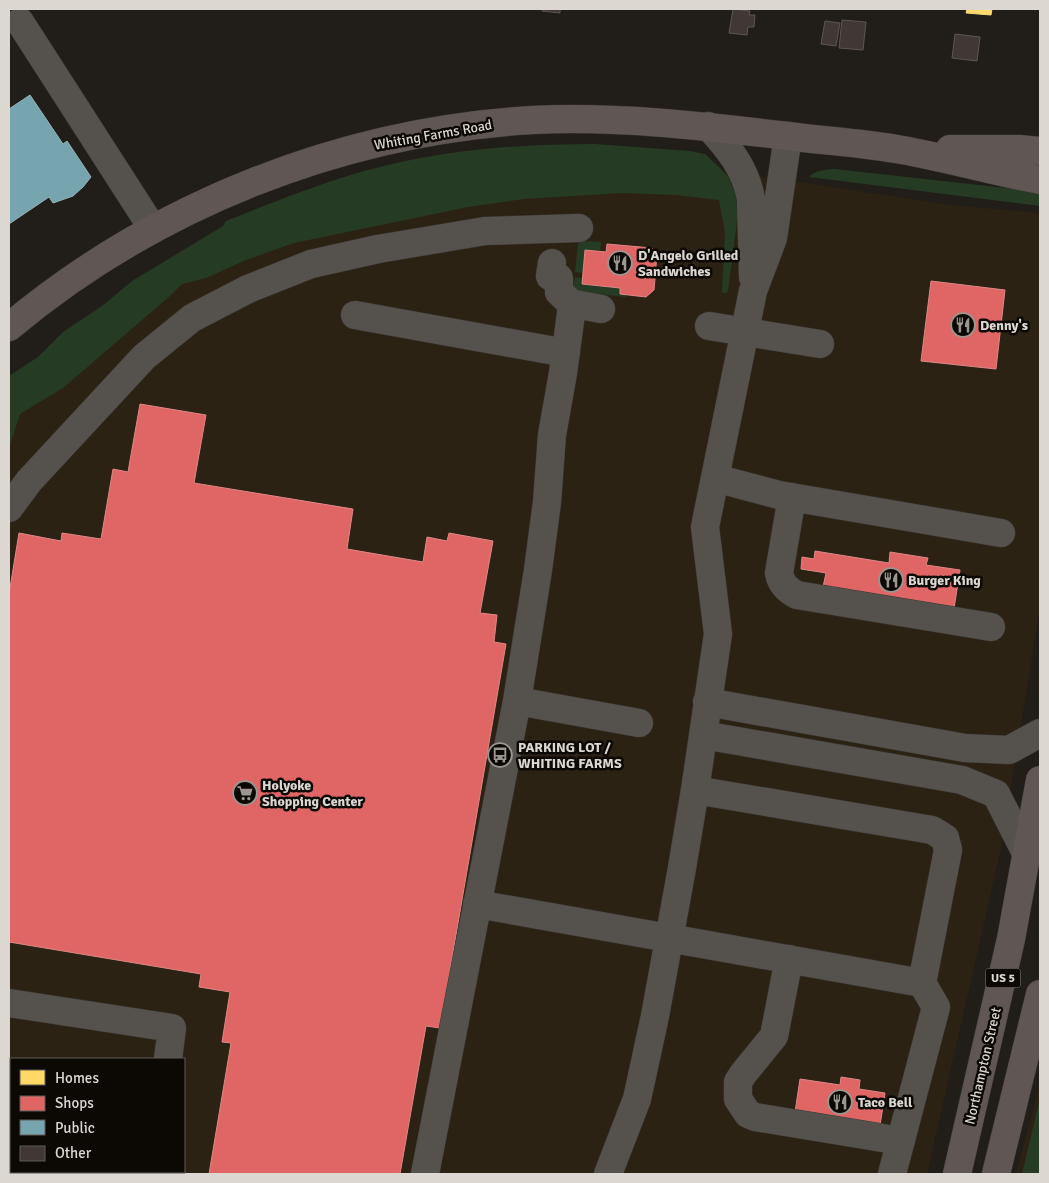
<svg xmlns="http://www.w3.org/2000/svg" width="1049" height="1183" font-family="Signika,sans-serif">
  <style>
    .built { fill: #2c2214; fill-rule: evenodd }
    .green { fill: #263b24 }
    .homes { fill: #ffd966; stroke: #f4d886 }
    .shops { fill: #e06666; stroke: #df8886 }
    .public { fill: #76a5af; stroke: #95b4b9 }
    .building { fill: #413734; stroke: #5c5754 }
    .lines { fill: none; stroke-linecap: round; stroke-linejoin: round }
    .minor-casing { stroke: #3c3935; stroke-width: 29 }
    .major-casing { stroke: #3c3935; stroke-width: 29 }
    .minor { stroke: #55524e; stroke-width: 28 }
    .major { stroke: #605754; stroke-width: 28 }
    .labels { text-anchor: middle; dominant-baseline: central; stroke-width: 5; stroke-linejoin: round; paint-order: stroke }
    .shield { fill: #0c0905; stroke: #9e9993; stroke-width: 1 }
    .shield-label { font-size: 12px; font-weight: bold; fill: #dcd7d0 }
    .street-label { font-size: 14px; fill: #dcd7d0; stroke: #0c0905 }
    .poi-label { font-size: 14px; font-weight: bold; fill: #dcd7d0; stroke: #0c0905; text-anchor: start }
  </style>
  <rect width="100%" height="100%" fill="#211d18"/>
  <path class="built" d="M 701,167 L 950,205 L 1040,213 L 1040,608 L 1000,853 L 927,1174 L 9,1174 L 9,405 L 287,209 ZM 11,1059 L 184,1059 L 184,1172 L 11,1172 Z
    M 1040,1084 L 1040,1174 L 1016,1174 Z"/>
  <path class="green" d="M 595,144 L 690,151 L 705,154 L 721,169 L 728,177 L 735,193 L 738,213 L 728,291 L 726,293 L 723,293 L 722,291 L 725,233 L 719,200 L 676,195 L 622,193 L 524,199 L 468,207 L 294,243 L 246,260 L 206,278 L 182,284 L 170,296 L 63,388 L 20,414 L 9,448 L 9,376 L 38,357 L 63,332 L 102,306 L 132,281 L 223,226 L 226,221 C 279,200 332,178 388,165 C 455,149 525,144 595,144 Z
    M 835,169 L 1006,188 L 1040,194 L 1040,206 L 809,177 C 813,171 827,169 835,169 Z
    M 580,241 L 601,242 L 600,251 L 585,250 L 583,273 L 575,272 L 578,244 Z
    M 575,277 L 582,278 L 582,284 L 620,288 L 620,294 L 627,295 L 626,297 L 578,292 L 573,288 Z
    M 1040,1098 L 1040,1174 L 1022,1174 Z"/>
  <path class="homes" d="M 967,9 L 992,9 L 991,15 L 966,13 Z"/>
  <path class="shops" d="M 607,244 L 652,248 L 657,254 L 654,290 L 646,297 L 620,294 L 620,288 L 582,284 L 585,250 L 606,252 Z
    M 931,281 L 1005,290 L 996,369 L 921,361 Z
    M 140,404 L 206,415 L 194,483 L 353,509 L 347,549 L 423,562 L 427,537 L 447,541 L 449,533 L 493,541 L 480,613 L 497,615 L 494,642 L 506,644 L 440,1028 L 426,1026 L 400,1174 L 209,1174 L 231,1043 L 222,1042 L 230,992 L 199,987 L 201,974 L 9,942 L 9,594 L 19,533 L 61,541 L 62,533 L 101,539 L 113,469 L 128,472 Z
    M 815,551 L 889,563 L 890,552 L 928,558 L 926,565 L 960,570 L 953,615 L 823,587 L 826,573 L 801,569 L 802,557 L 814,559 Z
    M 841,1077 L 860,1080 L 859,1089 L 885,1093 L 879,1132 L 794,1119 L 800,1079 L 840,1085 Z"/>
  <path class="public" d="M 30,95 L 63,144 L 67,141 L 91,177 L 83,187 L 73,196 L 53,203 L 49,197 L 9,224 L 9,109 Z"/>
  <path class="building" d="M 543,9 L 560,9 L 560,13 L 542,11 Z
    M 733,9 L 750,11 L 749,15 L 755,15 L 754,27 L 748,27 L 747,35 L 729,33 Z
    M 842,20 L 866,22 L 863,50 L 839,48 Z
    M 825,21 L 840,23 L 836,46 L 821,44 Z
    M 955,34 L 980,37 L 977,61 L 952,58 Z"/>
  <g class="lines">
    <g class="minor-casing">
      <path id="minor" d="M 20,22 L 153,229
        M 708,126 C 728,147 746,169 751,199 L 753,277
        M 552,263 L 550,276 L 559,278 L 559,292 L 573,305
        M 355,315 L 566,353
        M 709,326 L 820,344
        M 715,478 L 779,495 L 1001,533
        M 792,497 L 779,573 C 781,584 787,590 797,595 L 991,627
        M 9,508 L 29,481 L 144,357 L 192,318 L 248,289 L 311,264 L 378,249 L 485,231 L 579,228
        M 517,701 L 639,723
        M 707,702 L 965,748 L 1009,750 L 1040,733
        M 703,735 L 962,780 L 996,794 L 1026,853
        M 695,790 L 932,830 L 945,838 L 948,850 L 922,983
        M 477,904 L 922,983 L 936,1007 L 892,1174
        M 789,959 L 774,1036 L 743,1074 L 738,1082 L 738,1099 L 748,1114 L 755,1117 L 901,1141
        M 9,1003 L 172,1028 L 168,1059
        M 150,1172 L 150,1174
        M 425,1174 L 517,701 L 538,570 L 547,502 L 552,435 L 563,373 L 572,306 L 575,304 L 601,309
        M 608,1174 L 637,1099 L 655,1016 L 682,868 L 695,790 L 718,634 L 705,527 L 753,291 L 773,238 L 788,136"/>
    </g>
    <g class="major-casing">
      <path id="major" d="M 950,149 L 1019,149 L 1040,151
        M 9,327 C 155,205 342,131 533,120 C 618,116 703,126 788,136 C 826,141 864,143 902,150 C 948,158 994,172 1040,180
        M 957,1174 L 1011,939 L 1040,780
        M 996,1174 L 1040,994"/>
    </g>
    <use href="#minor" class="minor"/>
    <use href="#major" class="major"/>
  </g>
  <defs>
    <g id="restaurant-ring" transform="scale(1.25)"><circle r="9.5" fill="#0c0905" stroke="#9b9690" stroke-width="1.5"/><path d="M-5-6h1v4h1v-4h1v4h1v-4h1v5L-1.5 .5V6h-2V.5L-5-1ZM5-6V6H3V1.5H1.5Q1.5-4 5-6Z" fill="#9b9690"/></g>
    <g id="bus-ring" transform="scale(1.25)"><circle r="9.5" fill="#0c0905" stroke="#9b9690" stroke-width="1.5"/><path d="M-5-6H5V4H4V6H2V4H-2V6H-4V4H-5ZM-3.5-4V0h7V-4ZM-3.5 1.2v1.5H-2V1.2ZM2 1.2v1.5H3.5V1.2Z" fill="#9b9690"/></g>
    <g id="supermarket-ring" transform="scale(1.25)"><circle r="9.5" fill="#0c0905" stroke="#9b9690" stroke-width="1.5"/><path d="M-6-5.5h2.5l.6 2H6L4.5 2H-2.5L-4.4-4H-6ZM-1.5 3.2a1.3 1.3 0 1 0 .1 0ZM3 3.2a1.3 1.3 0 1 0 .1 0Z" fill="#9b9690"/></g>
  </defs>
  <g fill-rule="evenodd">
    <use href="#restaurant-ring" x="620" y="263"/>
    <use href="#restaurant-ring" x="963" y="325"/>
    <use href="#restaurant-ring" x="891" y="580"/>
    <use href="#bus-ring" x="500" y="755"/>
    <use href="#supermarket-ring" x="245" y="793"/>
    <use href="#restaurant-ring" x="840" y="1102"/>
  </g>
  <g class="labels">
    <rect class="shield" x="985.5" y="968.5" width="35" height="19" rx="4"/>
    <g class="shield-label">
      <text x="1003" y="978">US 5</text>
    </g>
    <g class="street-label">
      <text transform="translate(433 135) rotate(-10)">Whiting Farms Road</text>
      <text transform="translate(983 1066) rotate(-77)">Northampton Street</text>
    </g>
    <g class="poi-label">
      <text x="638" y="255">D'Angelo Grilled<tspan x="638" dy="16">Sandwiches</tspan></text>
      <text x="980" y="325">Denny's</text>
      <text x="908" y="580">Burger King</text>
      <text x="518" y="747">PARKING LOT /<tspan x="518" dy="16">WHITING FARMS</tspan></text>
      <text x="262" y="785">Holyoke<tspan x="262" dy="16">Shopping Center</tspan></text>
      <text x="858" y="1102">Taco Bell</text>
    </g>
  </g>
  <rect width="1049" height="1183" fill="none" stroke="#dcd7d0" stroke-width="20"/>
  <rect x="10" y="1058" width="175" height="115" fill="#0c0905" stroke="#5f5b56"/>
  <rect x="20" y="1070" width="25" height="15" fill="#ffd966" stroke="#5f5b56"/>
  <text x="55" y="1083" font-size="15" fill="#dcd7d0">Homes</text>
  <rect x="20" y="1096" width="25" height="15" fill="#e06666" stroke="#5f5b56"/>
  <text x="55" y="1108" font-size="15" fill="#dcd7d0">Shops</text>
  <rect x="20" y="1120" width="25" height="15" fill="#76a5af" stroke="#5f5b56"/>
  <text x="55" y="1133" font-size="15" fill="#dcd7d0">Public</text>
  <rect x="20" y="1146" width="25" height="15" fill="#413734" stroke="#5f5b56"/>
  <text x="55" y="1158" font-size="15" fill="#dcd7d0">Other</text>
</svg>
